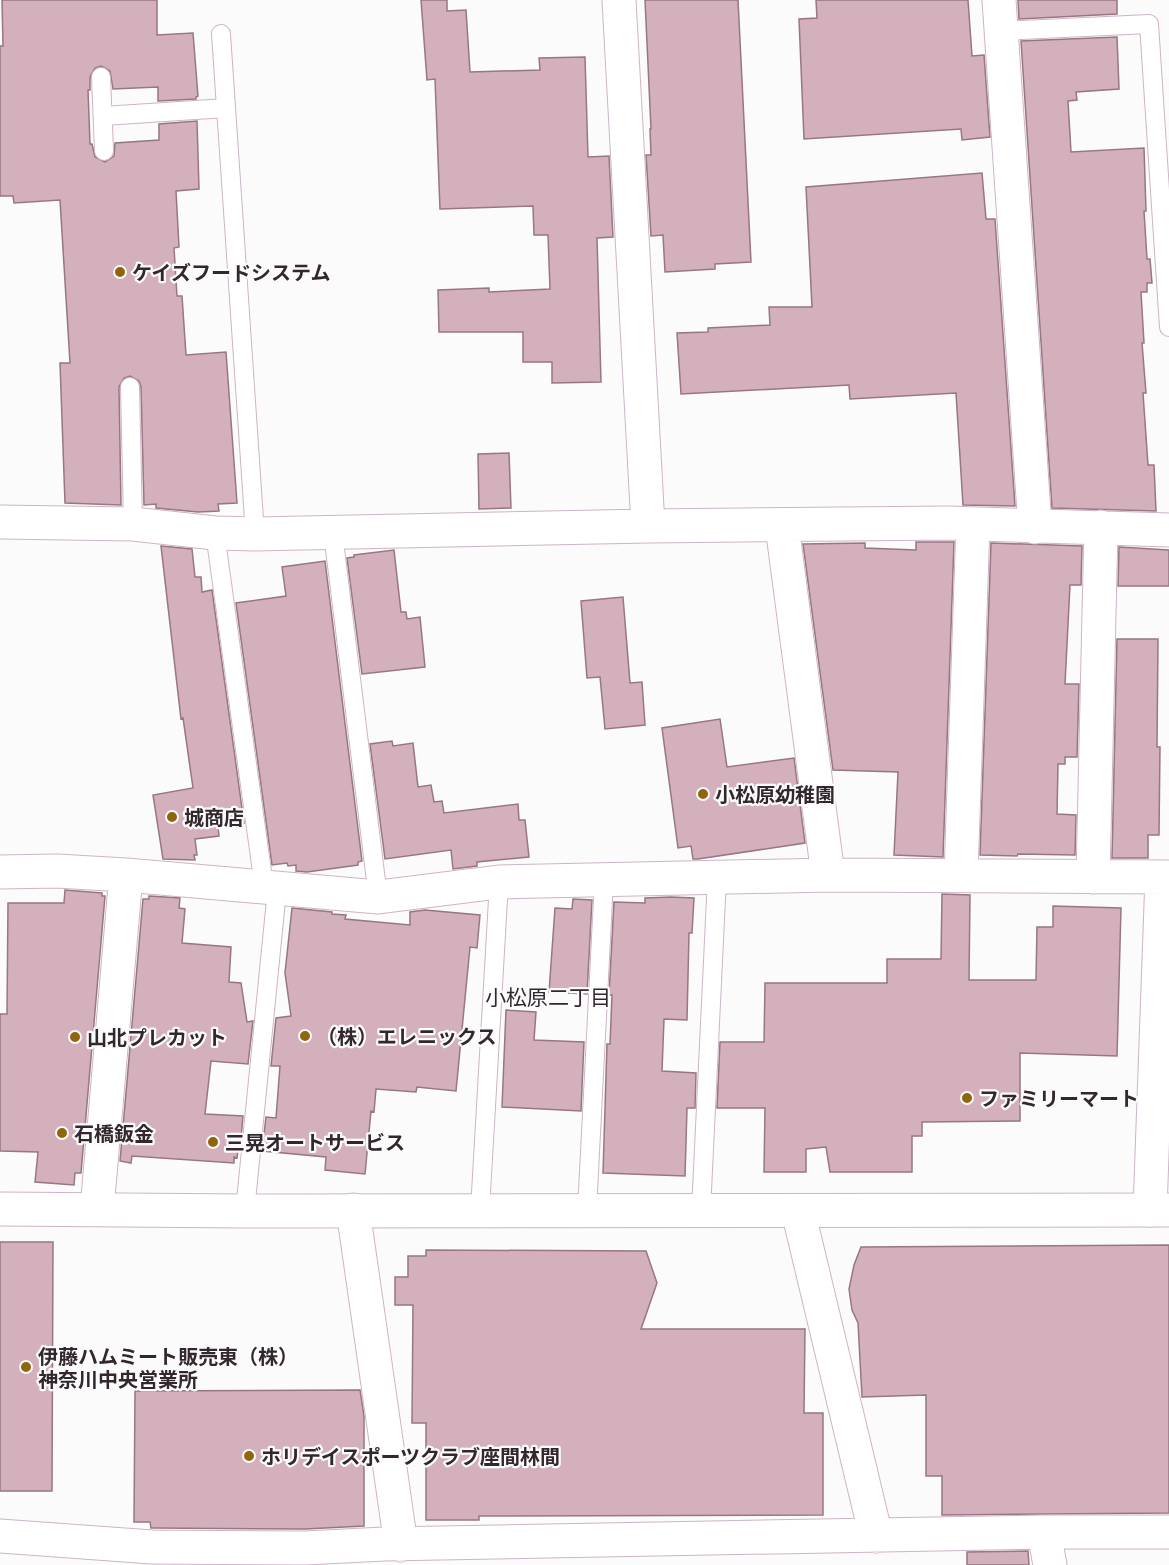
<svg xmlns="http://www.w3.org/2000/svg" width="1169" height="1565" font-family="'Exo 2','Noto Sans JP',sans-serif">
  <style>
    .building { fill: #d3b0bc; stroke: #977782; stroke-width: 1.5 }
    .lines { fill: none; stroke-linecap: round; stroke-linejoin: round }
    .lane-casing { stroke: #cfb3c8; stroke-width: 20 }
    .street-casing { stroke: #cfb3c8; stroke-width: 35 }
    .secondary-casing { stroke: #cfb3c8; stroke-width: 35 }
    .lane { stroke: #fff; stroke-width: 18 }
    .street { stroke: #fff; stroke-width: 33 }
    .secondary { stroke: #fff; stroke-width: 33 }
    .poi-dot { fill: #91640e; stroke: #fbfbfb; stroke-width: 2 }
    .labels { text-anchor: middle; dominant-baseline: central; stroke-width: 4.5; stroke-linejoin: round; paint-order: stroke }
    .poi-label { font-size: 20px; font-weight: bold; fill: #32272f; stroke: #fbfbfb; text-anchor: start }
    .neighbourhood-label { font-size: 21px; fill: #32272f; stroke: #fbfbfb }
  </style>
  <rect width="100%" height="100%" fill="#fbfbfb"/>
  <path class="building" d="M 2,0 L 157,0 L 157,35 L 193,33 L 198,96 L 196,97 L 196,99 L 158,101 L 158,87 L 113,89 L 110,71 L 101,66 L 95,68 L 90,77 L 90,90 L 88,90 L 90,144 L 92,144 L 95,157 L 105,162 L 114,156 L 115,143 L 159,140 L 159,124 L 197,121 L 199,189 L 176,191 L 179,247 L 174,248 L 177,296 L 182,296 L 186,355 L 226,352 L 237,503 L 218,504 L 219,511 L 198,512 L 156,508 L 156,504 L 144,505 L 141,387 L 139,381 L 130,376 L 124,378 L 119,387 L 121,505 L 65,503 L 60,363 L 70,363 L 60,200 L 14,203 L 13,196 L 0,196 L 0,46 L 3,46 Z
    M 421,0 L 447,0 L 447,11 L 466,10 L 470,72 L 540,70 L 539,58 L 585,57 L 588,157 L 609,156 L 613,237 L 597,238 L 601,382 L 552,383 L 552,362 L 523,362 L 523,332 L 439,332 L 438,290 L 489,288 L 489,292 L 550,289 L 548,235 L 534,235 L 533,206 L 440,209 L 435,79 L 427,80 Z
    M 645,0 L 738,0 L 751,262 L 715,264 L 715,269 L 665,272 L 663,235 L 651,236 L 646,155 L 651,155 L 650,129 L 651,129 Z
    M 816,0 L 968,0 L 972,56 L 984,55 L 990,137 L 962,140 L 961,129 L 804,139 L 799,19 L 817,18 Z
    M 1018,0 L 1117,0 L 1117,14 L 1019,19 Z
    M 1117,37 L 1119,89 L 1076,92 L 1077,100 L 1068,101 L 1071,152 L 1144,148 L 1146,211 L 1144,211 L 1147,259 L 1150,259 L 1152,283 L 1147,283 L 1147,292 L 1141,292 L 1144,343 L 1142,343 L 1146,393 L 1143,393 L 1148,465 L 1154,465 L 1156,511 L 1052,508 L 1021,41 Z
    M 982,173 L 986,219 L 995,219 L 1015,506 L 963,505 L 956,393 L 850,399 L 849,385 L 681,394 L 677,333 L 708,332 L 708,328 L 770,325 L 769,307 L 812,307 L 806,187 Z
    M 509,453 L 511,508 L 479,509 L 478,454 Z
    M 916,542 L 954,542 L 943,857 L 894,855 L 898,772 L 833,770 L 803,544 L 865,543 L 865,548 L 916,550 Z
    M 991,543 L 1082,546 L 1081,585 L 1070,585 L 1065,684 L 1079,684 L 1077,757 L 1065,757 L 1065,764 L 1058,764 L 1057,814 L 1076,815 L 1075,855 L 1018,854 L 1017,856 L 980,855 Z
    M 161,546 L 192,549 L 195,577 L 201,577 L 202,592 L 212,590 L 244,823 L 218,827 L 219,836 L 195,839 L 197,855 L 194,855 L 195,860 L 163,859 L 153,795 L 193,788 L 183,718 L 181,719 Z
    M 1119,547 L 1169,550 L 1169,586 L 1118,586 Z
    M 394,550 L 401,612 L 406,612 L 407,619 L 420,617 L 425,667 L 362,674 L 347,558 L 354,557 L 354,555 Z
    M 325,561 L 362,861 L 358,862 L 358,865 L 307,872 L 296,871 L 296,865 L 288,866 L 287,863 L 272,865 L 236,603 L 286,596 L 282,567 Z
    M 623,597 L 630,683 L 642,682 L 645,725 L 605,729 L 600,677 L 587,678 L 581,601 Z
    M 1117,639 L 1158,639 L 1157,747 L 1160,747 L 1159,835 L 1148,835 L 1148,858 L 1112,858 Z
    M 720,719 L 727,767 L 794,758 L 805,843 L 698,859 L 693,859 L 691,846 L 678,848 L 662,728 Z
    M 392,741 L 393,746 L 413,743 L 418,787 L 431,785 L 434,802 L 442,801 L 444,813 L 518,804 L 519,820 L 525,820 L 529,857 L 477,862 L 477,866 L 453,869 L 451,850 L 385,859 L 370,744 Z
    M 65,890 L 102,893 L 102,896 L 105,896 L 81,1173 L 75,1173 L 74,1185 L 35,1182 L 38,1152 L 0,1151 L 0,1014 L 7,1014 L 8,903 L 64,903 Z
    M 942,894 L 970,895 L 969,980 L 1036,980 L 1037,927 L 1053,927 L 1053,906 L 1121,908 L 1117,1056 L 1020,1053 L 1020,1121 L 922,1122 L 922,1136 L 912,1136 L 912,1172 L 830,1172 L 826,1147 L 806,1149 L 806,1172 L 764,1172 L 765,1108 L 717,1108 L 720,1042 L 764,1042 L 765,983 L 887,983 L 887,959 L 941,959 Z
    M 149,896 L 180,898 L 179,908 L 185,909 L 182,943 L 231,947 L 229,982 L 241,983 L 247,1022 L 253,1021 L 248,1064 L 211,1061 L 205,1114 L 243,1116 L 240,1149 L 238,1149 L 237,1158 L 234,1157 L 234,1163 L 132,1156 L 131,1163 L 120,1161 L 143,899 L 149,899 Z
    M 671,897 L 694,898 L 692,933 L 689,933 L 687,1020 L 664,1019 L 662,1071 L 696,1073 L 695,1108 L 687,1108 L 685,1176 L 603,1173 L 607,1044 L 610,1044 L 612,995 L 609,995 L 614,902 L 645,903 L 645,898 Z
    M 573,899 L 592,900 L 587,994 L 549,992 L 555,908 L 572,909 Z
    M 292,908 L 332,912 L 332,914 L 346,915 L 345,919 L 410,925 L 410,912 L 425,910 L 480,915 L 477,948 L 470,947 L 456,1091 L 417,1087 L 416,1092 L 376,1089 L 374,1112 L 371,1111 L 365,1174 L 325,1170 L 326,1157 L 262,1151 L 266,1117 L 276,1118 L 280,1066 L 271,1066 L 276,1018 L 291,1016 L 285,973 Z
    M 506,1010 L 536,1012 L 534,1040 L 584,1042 L 581,1111 L 502,1107 Z
    M 0,1242 L 53,1242 L 52,1491 L 0,1491 Z
    M 1169,1245 L 1169,1513 L 942,1515 L 942,1476 L 926,1476 L 926,1395 L 862,1397 L 858,1323 L 852,1310 L 849,1289 L 854,1265 L 861,1247 Z
    M 426,1250 L 646,1251 L 657,1283 L 641,1329 L 805,1329 L 804,1413 L 823,1413 L 823,1515 L 479,1516 L 479,1520 L 426,1520 L 426,1423 L 412,1423 L 413,1305 L 395,1305 L 395,1277 L 408,1277 L 408,1256 L 426,1256 Z
    M 360,1390 L 364,1416 L 364,1526 L 305,1529 L 153,1528 L 151,1528 L 150,1522 L 134,1522 L 135,1391 Z
    M 1028,1551 L 1029,1565 L 967,1565 L 967,1552 Z"/>
  <g class="lines">
    <g class="lane-casing">
      <path id="lane" d="M 1001,31 L 1149,24 L 1169,327
        M 221,34 L 255,534
        M 101,77 L 104,151
        M 103,116 L 226,108
        M 130,387 L 133,524
        M 215,533 L 264,886 L 276,900 L 245,1211
        M 333,533 L 378,897
        M 480,1210 L 499,882
        M 587,1211 L 604,880
        M 701,1211 L 717,878"/>
    </g>
    <g class="street-casing">
      <path id="street" d="M 619,0 L 648,526
        M 999,0 L 1035,527
        M 0,522 L 133,524 L 215,533 L 255,534 L 648,526 L 948,523 L 1169,530
        M 782,526 L 828,875
        M 0,872 L 57,871 L 126,875 L 378,897 L 499,882 L 828,875 L 1169,877
        M 961,875 L 973,524
        M 1093,877 L 1101,527
        M 97,1209 L 126,875
        M 353,1210 L 401,1545
        M 1150,1210 L 1162,877
        M 798,1211 L 876,1536
        M 1044,1532 L 1050,1565
        M 0,1536 L 152,1547 L 305,1548 L 384,1544 L 1044,1532 L 1169,1532"/>
    </g>
    <g class="secondary-casing">
      <path id="secondary" d="M 0,1209 L 245,1211 L 1169,1210"/>
    </g>
    <use href="#lane" class="lane"/>
    <use href="#street" class="street"/>
    <use href="#secondary" class="secondary"/>
  </g>
  <g class="poi-dot">
    <circle cx="120" cy="272" r="6"/>
    <circle cx="703" cy="794" r="6"/>
    <circle cx="172" cy="817" r="6"/>
    <circle cx="305" cy="1036" r="6"/>
    <circle cx="75" cy="1037" r="6"/>
    <circle cx="967" cy="1098" r="6"/>
    <circle cx="62" cy="1133" r="6"/>
    <circle cx="213" cy="1142" r="6"/>
    <circle cx="26" cy="1367" r="6"/>
    <circle cx="249" cy="1456" r="6"/>
  </g>
  <g class="labels">
    <g class="poi-label">
      <text x="132" y="272">ケイズフードシステム</text>
      <text x="715" y="794">小松原幼稚園</text>
      <text x="184" y="817">城商店</text>
      <text x="317" y="1036">（株）エレニックス</text>
      <text x="87" y="1037">山北プレカット</text>
      <text x="979" y="1098">ファミリーマート</text>
      <text x="74" y="1133">石橋鈑金</text>
      <text x="225" y="1142">三晃オートサービス</text>
      <text x="38" y="1356">伊藤ハムミート販売東（株）<tspan x="38" dy="23">神奈川中央営業所</tspan></text>
      <text x="261" y="1456">ホリデイスポーツクラブ座間林間</text>
    </g>
    <g class="neighbourhood-label">
      <text x="548" y="996">小松原二丁目</text>
    </g>
  </g>
</svg>
